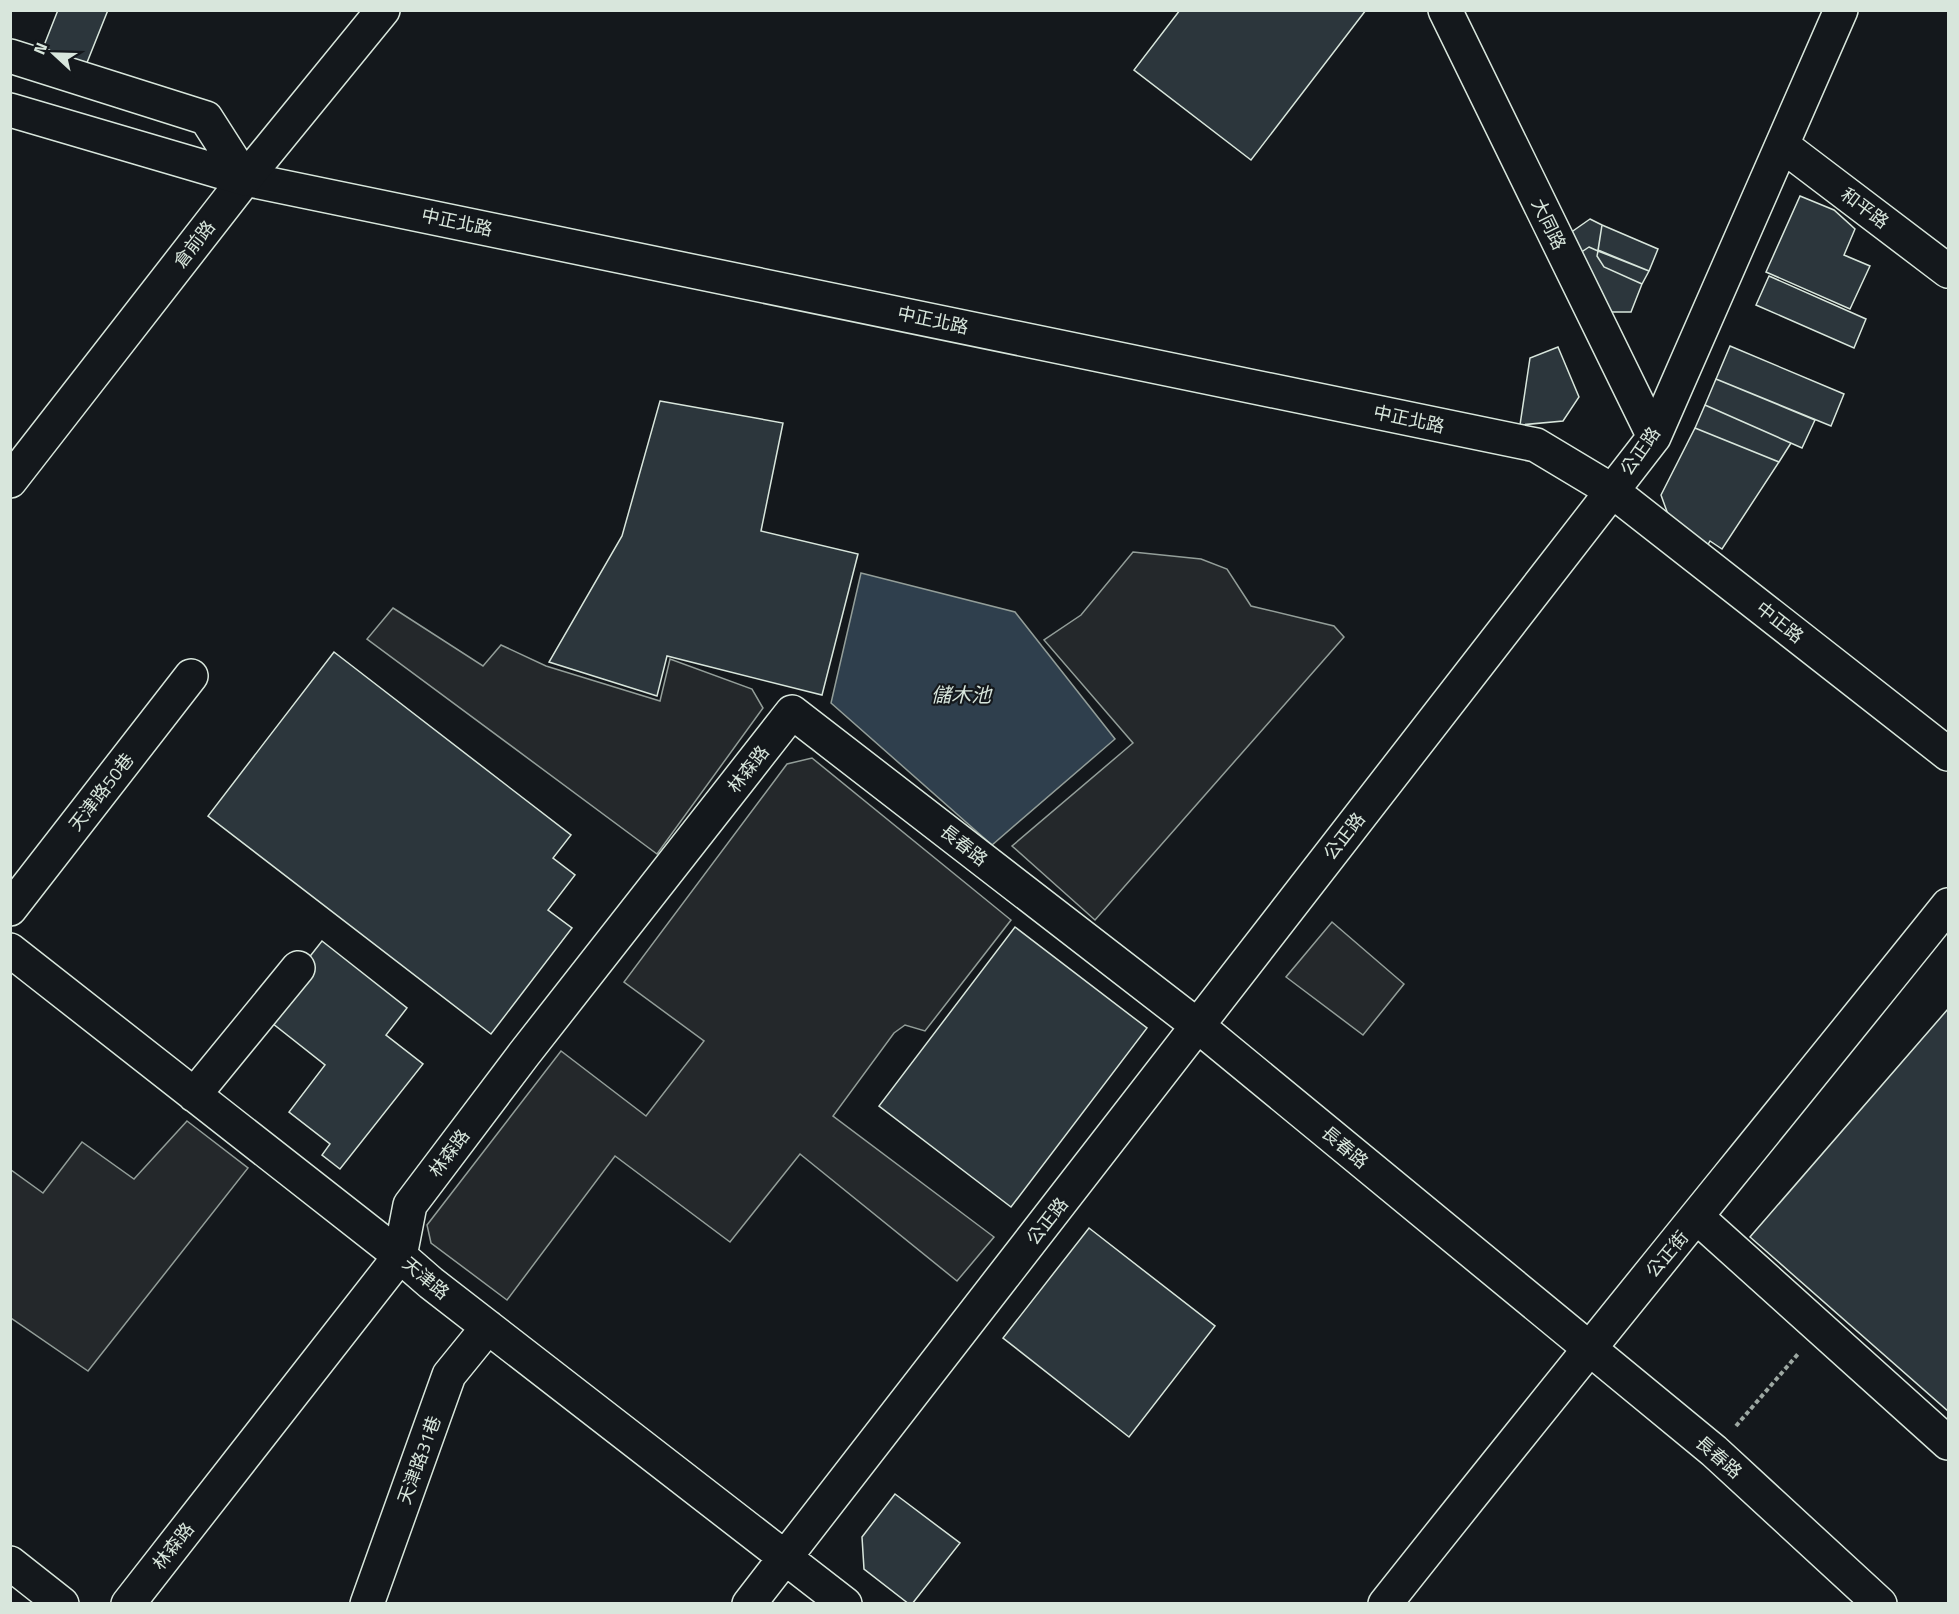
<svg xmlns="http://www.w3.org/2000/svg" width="1959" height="1614" font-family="'Titillium Web','Noto Sans TC',sans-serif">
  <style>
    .parking { fill: #24282b; stroke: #939e99; stroke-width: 1.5 }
    .water { fill: #2f3f4d; stroke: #939e99; stroke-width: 1.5 }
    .building { fill: #2c363c; stroke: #d8e6dc; stroke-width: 1.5 }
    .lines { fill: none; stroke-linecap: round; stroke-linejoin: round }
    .minor-casing { stroke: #d8e6dc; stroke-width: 36 }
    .major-casing { stroke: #d8e6dc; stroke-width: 36 }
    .path { stroke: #9da8a2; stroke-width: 4; stroke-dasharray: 4.5 3; stroke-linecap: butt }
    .minor { stroke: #14181c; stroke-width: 33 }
    .major { stroke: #14181c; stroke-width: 33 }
    .labels { text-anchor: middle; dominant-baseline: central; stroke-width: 4.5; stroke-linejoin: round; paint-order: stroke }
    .street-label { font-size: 18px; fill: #d8e6dc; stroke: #14181c }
    .water-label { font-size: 20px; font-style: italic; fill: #d8e6dc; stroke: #14181c }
  </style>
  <rect width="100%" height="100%" fill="#14181c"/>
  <path class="parking" d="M 1133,552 L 1201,559 L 1227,569 L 1251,606 L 1334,626 L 1344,637 L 1095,920 L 1012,846 L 1133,743 L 1044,640 L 1081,615 Z
    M 393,608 L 483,666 L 501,645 L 546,666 L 660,701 L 670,659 L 752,689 L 763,708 L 657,854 L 367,639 Z
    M 812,758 L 1011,920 L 925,1031 L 905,1025 L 894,1033 L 833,1116 L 994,1237 L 957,1281 L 800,1154 L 730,1242 L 615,1156 L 507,1300 L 431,1243 L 427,1225 L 561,1051 L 646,1116 L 704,1041 L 624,982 L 787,764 Z
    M 1332,922 L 1404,984 L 1363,1035 L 1286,977 Z
    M 187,1121 L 248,1168 L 88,1371 L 11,1318 L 11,1170 L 43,1193 L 82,1142 L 134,1179 Z"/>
  <path class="water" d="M 861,573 L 1015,612 L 1115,739 L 992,845 L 831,703 Z"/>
  <path class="building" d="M 58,10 L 108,10 L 86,65 L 43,48 Z
    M 1180,10 L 1366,10 L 1251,160 L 1134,70 Z
    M 1800,196 L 1834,210 L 1855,229 L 1844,255 L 1870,266 L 1850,309 L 1766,272 Z
    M 1590,219 L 1602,225 L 1598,251 L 1589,247 L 1574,257 L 1563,238 Z
    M 1602,225 L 1658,249 L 1649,271 L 1598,250 Z
    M 1589,247 L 1598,251 L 1597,256 L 1604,267 L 1642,284 L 1631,312 L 1603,312 L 1574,257 Z
    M 1598,251 L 1649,271 L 1642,284 L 1604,267 L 1597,256 Z
    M 1769,276 L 1866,319 L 1854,348 L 1756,305 Z
    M 1730,346 L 1844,394 L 1831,426 L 1716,379 Z
    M 1558,347 L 1579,397 L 1563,421 L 1520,425 L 1530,358 Z
    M 1716,379 L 1815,420 L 1802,448 L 1705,405 Z
    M 660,401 L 783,423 L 761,531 L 858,554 L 822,695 L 667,656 L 657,696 L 549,662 L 622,536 Z
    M 1705,405 L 1791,443 L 1779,462 L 1695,428 Z
    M 1695,428 L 1779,462 L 1722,549 L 1710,541 L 1706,548 L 1670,520 L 1661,495 Z
    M 334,652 L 571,835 L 553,858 L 575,875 L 548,910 L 572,928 L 491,1034 L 208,816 Z
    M 1015,927 L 1147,1028 L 1011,1207 L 879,1106 Z
    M 322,941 L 407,1008 L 386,1035 L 423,1064 L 340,1169 L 322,1155 L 330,1144 L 289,1112 L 325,1065 L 263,1016 Z
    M 1948,1009 L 1948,1411 L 1750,1237 Z
    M 1089,1228 L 1215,1326 L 1129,1437 L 1003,1338 Z
    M 895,1494 L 960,1543 L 912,1604 L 909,1604 L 864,1569 L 862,1537 Z"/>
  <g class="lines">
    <g class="minor-casing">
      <path id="minor" d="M 1445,10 L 1654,437
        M 1782,145 L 1948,271
        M 10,481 L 245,179 L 1536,445 L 1611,490 L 1948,754
        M 10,909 L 191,676
        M 10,950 L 400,1256 L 431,1283 L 845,1604
        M 194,1095 L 298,968
        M 1698,1218 L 1948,1443
        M 10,1563 L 62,1604
        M 128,1604 L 400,1256 L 410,1205 L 524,1054 L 792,712 L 1198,1026 L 1714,1451 L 1880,1604
        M 367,1604 L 449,1375 L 488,1327
        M 749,1604 L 1654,437 L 1841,10
        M 1385,1604 C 1571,1369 1761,1138 1948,905"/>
    </g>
    <g class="major-casing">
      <path id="major" d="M 10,56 L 206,118 L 245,179
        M 10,110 L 245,179
        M 245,179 L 383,10"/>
    </g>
    <path class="path" d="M 1736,1426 L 1798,1354"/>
    <use href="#minor" class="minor"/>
    <use href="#major" class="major"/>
  </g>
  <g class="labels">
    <g class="street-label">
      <text transform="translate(1865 208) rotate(37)">和平路</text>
      <text transform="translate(457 222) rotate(12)">中正北路</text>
      <text transform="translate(1549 224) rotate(64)">大同路</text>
      <text transform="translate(194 244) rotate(-52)">倉前路</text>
      <text transform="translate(933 320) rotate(12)">中正北路</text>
      <text transform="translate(1409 419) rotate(12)">中正北路</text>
      <text transform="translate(1640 451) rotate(-55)">公正路</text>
      <text transform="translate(1780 622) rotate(38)">中正路</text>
      <text transform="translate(748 769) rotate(-52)">林森路</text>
      <text transform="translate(101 792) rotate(-52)">天津路50巷</text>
      <text transform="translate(1344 836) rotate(-52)">公正路</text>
      <text transform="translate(964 845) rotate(38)">長春路</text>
      <text transform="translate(1345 1147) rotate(40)">長春路</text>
      <text transform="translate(449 1153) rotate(-53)">林森路</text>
      <text transform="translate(1047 1221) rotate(-52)">公正路</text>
      <text transform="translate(1667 1254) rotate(-50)">公正街</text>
      <text transform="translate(426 1278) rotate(40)">天津路</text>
      <text transform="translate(1719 1457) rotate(41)">長春路</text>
      <text transform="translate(419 1460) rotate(-70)">天津路31巷</text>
      <text transform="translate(173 1546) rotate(-52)">林森路</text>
    </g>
    <g class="water-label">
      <text x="961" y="694">儲木池</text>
    </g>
  </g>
  <rect width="1959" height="1614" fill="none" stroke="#d8e6dc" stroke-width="24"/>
  <g transform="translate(54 54) rotate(292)" stroke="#14181c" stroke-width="4.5" paint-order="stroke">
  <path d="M0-4.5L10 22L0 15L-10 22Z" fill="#d8e6dc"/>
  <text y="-9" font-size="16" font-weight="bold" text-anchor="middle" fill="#d8e6dc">N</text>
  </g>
</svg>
